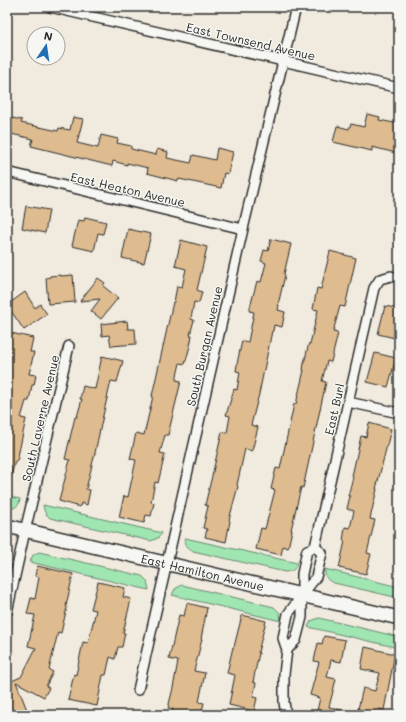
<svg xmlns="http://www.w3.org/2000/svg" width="406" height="722" font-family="Mali,sans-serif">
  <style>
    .green { fill: #a0e6b3; stroke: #66886f }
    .building { fill: #debc90; stroke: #2b2b2b }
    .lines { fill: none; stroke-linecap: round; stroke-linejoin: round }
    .street-casing { stroke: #2b2b2b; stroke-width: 12 }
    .secondary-casing { stroke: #2b2b2b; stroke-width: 16 }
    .street { stroke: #f6f6f2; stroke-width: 9 }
    .secondary { stroke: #f6f6f2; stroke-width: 13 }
    .labels { text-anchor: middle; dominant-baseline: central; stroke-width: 3; stroke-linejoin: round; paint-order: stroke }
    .street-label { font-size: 12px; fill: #2b2b2b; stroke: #f6f6f2 }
  </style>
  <rect width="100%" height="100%" fill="#f1eade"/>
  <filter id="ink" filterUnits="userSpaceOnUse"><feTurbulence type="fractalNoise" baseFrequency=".025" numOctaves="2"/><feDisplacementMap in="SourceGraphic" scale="8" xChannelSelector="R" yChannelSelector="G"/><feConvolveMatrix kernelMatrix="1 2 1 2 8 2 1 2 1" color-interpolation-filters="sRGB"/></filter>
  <g filter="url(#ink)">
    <path class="green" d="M 7,496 L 20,499 L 19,504 L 14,508 L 7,508 Z
      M 43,505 L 162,533 L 158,538 L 151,541 L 50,518 C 45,514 44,511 43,505 Z
      M 185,538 L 297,563 C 294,571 293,571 285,572 L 193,551 C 187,547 185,545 185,538 Z
      M 39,552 L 142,576 L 147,581 L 149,590 L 30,562 L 33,555 Z
      M 325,569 L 399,587 L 399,598 L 334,583 C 327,581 324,576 325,569 Z
      M 182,585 L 274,607 L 280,613 L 281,621 L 172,595 L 175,589 Z
      M 319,618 L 399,637 L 399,648 L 308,627 L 311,621 Z"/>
    <path class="building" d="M 367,114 L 380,117 L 379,120 L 399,124 L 399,150 L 397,150 L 396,153 L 372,147 L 372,151 L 333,142 L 337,126 L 349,129 L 351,124 L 364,127 Z
      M 7,117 L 22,120 L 21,123 L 58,131 L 59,128 L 70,130 L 73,117 L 83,119 L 77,143 L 98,148 L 101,135 L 118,139 L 117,143 L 131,146 L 131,149 L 156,155 L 157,149 L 168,152 L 167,158 L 191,163 L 193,155 L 215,160 L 217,148 L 233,152 L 228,174 L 224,173 L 221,188 L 179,179 L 178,181 L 147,173 L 148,168 L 127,163 L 127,165 L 113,161 L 112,166 L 31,146 L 33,139 L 7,133 Z
      M 26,206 L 49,210 L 45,233 L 22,228 Z
      M 85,217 L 106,222 L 103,234 L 98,233 L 94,251 L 72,246 L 78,220 L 84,221 Z
      M 128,229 L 151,234 L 144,263 L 122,258 Z
      M 271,239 L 291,244 L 284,274 L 285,275 L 278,305 L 279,305 L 278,310 L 285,312 L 282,327 L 274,325 L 273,331 L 272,331 L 259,394 L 251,425 L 258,427 L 252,451 L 245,449 L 237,485 L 238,486 L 229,520 L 230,521 L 226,542 L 205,537 L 207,529 L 203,528 L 208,506 L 205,505 L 212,476 L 222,432 L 227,433 L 230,416 L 226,415 L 234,389 L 237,390 L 240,372 L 236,371 L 238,359 L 242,341 L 248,342 L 254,312 L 249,311 L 257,281 L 261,282 L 266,263 L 261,261 L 264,250 L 268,251 Z
      M 181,240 L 207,247 L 197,290 L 202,292 L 199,303 L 194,302 L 191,319 L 194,320 L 190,335 L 192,335 L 190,346 L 185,364 L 180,363 L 176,380 L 181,381 L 168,435 L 165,435 L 160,453 L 165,454 L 158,483 L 155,482 L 151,502 L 154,503 L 151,516 L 146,515 L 144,523 L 119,517 L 124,496 L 128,497 L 136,460 L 130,459 L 136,433 L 144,435 L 153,396 L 152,396 L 173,302 L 174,302 L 177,286 L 182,287 L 186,269 L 175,266 Z
      M 330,251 L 356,258 L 345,307 L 340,306 L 333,332 L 338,333 L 331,362 L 327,361 L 322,381 L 326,382 L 303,488 L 301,487 L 291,530 L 292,530 L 288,548 L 283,546 L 281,555 L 256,549 L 261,528 L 265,529 L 275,490 L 271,489 L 276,468 L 280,469 L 294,404 L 296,404 L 304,370 L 303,370 L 304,363 L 309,343 L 310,344 L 318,310 L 313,309 L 317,288 L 321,289 Z
      M 61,275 L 61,276 L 73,275 L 75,302 L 48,304 L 46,278 L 50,277 L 50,276 Z
      M 98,278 L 105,283 L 103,286 L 118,298 L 101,319 L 91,311 L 100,299 L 80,301 Z
      M 25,292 L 35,308 L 40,304 L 47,314 L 24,330 L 7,305 Z
      M 385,306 L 399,309 L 399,339 L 378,334 Z
      M 127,321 L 128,329 L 135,329 L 136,344 L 111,346 L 109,335 L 102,336 L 101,324 Z
      M 11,333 L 33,338 L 30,352 L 34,352 L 29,374 L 36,375 L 34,385 L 32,385 L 29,401 L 26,401 L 21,418 L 26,419 L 17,461 L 15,461 L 10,480 L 7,480 L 7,353 Z
      M 375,353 L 396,358 L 388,387 L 367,382 Z
      M 102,356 L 123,361 L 117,382 L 111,381 L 102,420 L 95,453 L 86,489 L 90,490 L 87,505 L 81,503 L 80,507 L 59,501 L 70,460 L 65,459 L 75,417 L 77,417 L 82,399 L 80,399 L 83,386 L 95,389 Z
      M 369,423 L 391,429 L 376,489 L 377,489 L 370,519 L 375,520 L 367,553 L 371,554 L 366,574 L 339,568 L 345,541 L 343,541 L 345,527 L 350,528 L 354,511 L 347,509 L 350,496 L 348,496 L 353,477 L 352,476 L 361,436 L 366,437 Z
      M 37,566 L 73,574 L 66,606 L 67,607 L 61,633 L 58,632 L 49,670 L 53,672 L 46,686 L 49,688 L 44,697 L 16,682 L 27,710 L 12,715 L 7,715 L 7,683 L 21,677 L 36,648 L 28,646 L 35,615 L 27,614 L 31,598 L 35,599 L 39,577 L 35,576 Z
      M 98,582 L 125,588 L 123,597 L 131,599 L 123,633 L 125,633 L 122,647 L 118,647 L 115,659 L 110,657 L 106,675 L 103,675 L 97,706 L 68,700 L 74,674 L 76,675 L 83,642 L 88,643 L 96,610 L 91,609 Z
      M 187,603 L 207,608 L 201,639 L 202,639 L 194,671 L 205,673 L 199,702 L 204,703 L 201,715 L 171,715 L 173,709 L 168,708 L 173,688 L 178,661 L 169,659 L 179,615 L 184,616 Z
      M 242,615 L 266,621 L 258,652 L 259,653 L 253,682 L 256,683 L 253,697 L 257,698 L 254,711 L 229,705 L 235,675 L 227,673 L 233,647 L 234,647 Z
      M 324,636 L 345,640 L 341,662 L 331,660 L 327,677 L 336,679 L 329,707 L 350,712 L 350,715 L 316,715 L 320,698 L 310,695 L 319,662 L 314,661 L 318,643 L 322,644 Z
      M 365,647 L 395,654 L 384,710 L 379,709 L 378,714 L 358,709 L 363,688 L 375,691 L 380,673 L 361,669 Z"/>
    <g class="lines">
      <g class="street-casing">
        <path id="street" d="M 50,7 L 399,88
          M 7,172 L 243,229
          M 348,402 L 399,413
          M 315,547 L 374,288 L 380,279 L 391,276 L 399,278
          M 7,612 L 25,531 L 69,346
          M 287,650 L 296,640 L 302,617 L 302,574 L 307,550 L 315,547
          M 138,690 L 243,229 L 296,7
          M 286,715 L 284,702 L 284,674 L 287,650 L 283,638 L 288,614 L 316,577 L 322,553 L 315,547"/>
      </g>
      <g class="secondary-casing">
        <g id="secondary">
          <path id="s1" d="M 7,526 L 399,618"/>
        </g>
      </g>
      <use href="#street" class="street"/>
      <use href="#secondary" class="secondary"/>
    </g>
  </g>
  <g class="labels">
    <g class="street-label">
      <text transform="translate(251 41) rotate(13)">East Townsend Avenue</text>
      <text transform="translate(128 189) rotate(13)">East Heaton Avenue</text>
      <text transform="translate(204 346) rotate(-77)">South Burgan Avenue</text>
      <text transform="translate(334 409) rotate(-77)">East Burl</text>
      <text transform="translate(40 418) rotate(-77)">South Laverne Avenue</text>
      <text stroke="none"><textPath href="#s1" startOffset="201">East Hamilton Avenue</textPath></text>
    </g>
  </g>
  <rect width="406" height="722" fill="none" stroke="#f6f6f2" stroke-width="24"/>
  <rect x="12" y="12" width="382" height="698" fill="none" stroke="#2b2b2b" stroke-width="1.5" filter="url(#ink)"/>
  <g transform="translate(46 46) rotate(13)"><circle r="19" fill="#f6f6f2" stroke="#a5a5a2"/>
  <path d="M0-3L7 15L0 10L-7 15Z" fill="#1f6fb2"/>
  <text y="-6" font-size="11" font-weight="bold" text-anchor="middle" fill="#2b2b2b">N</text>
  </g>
</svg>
